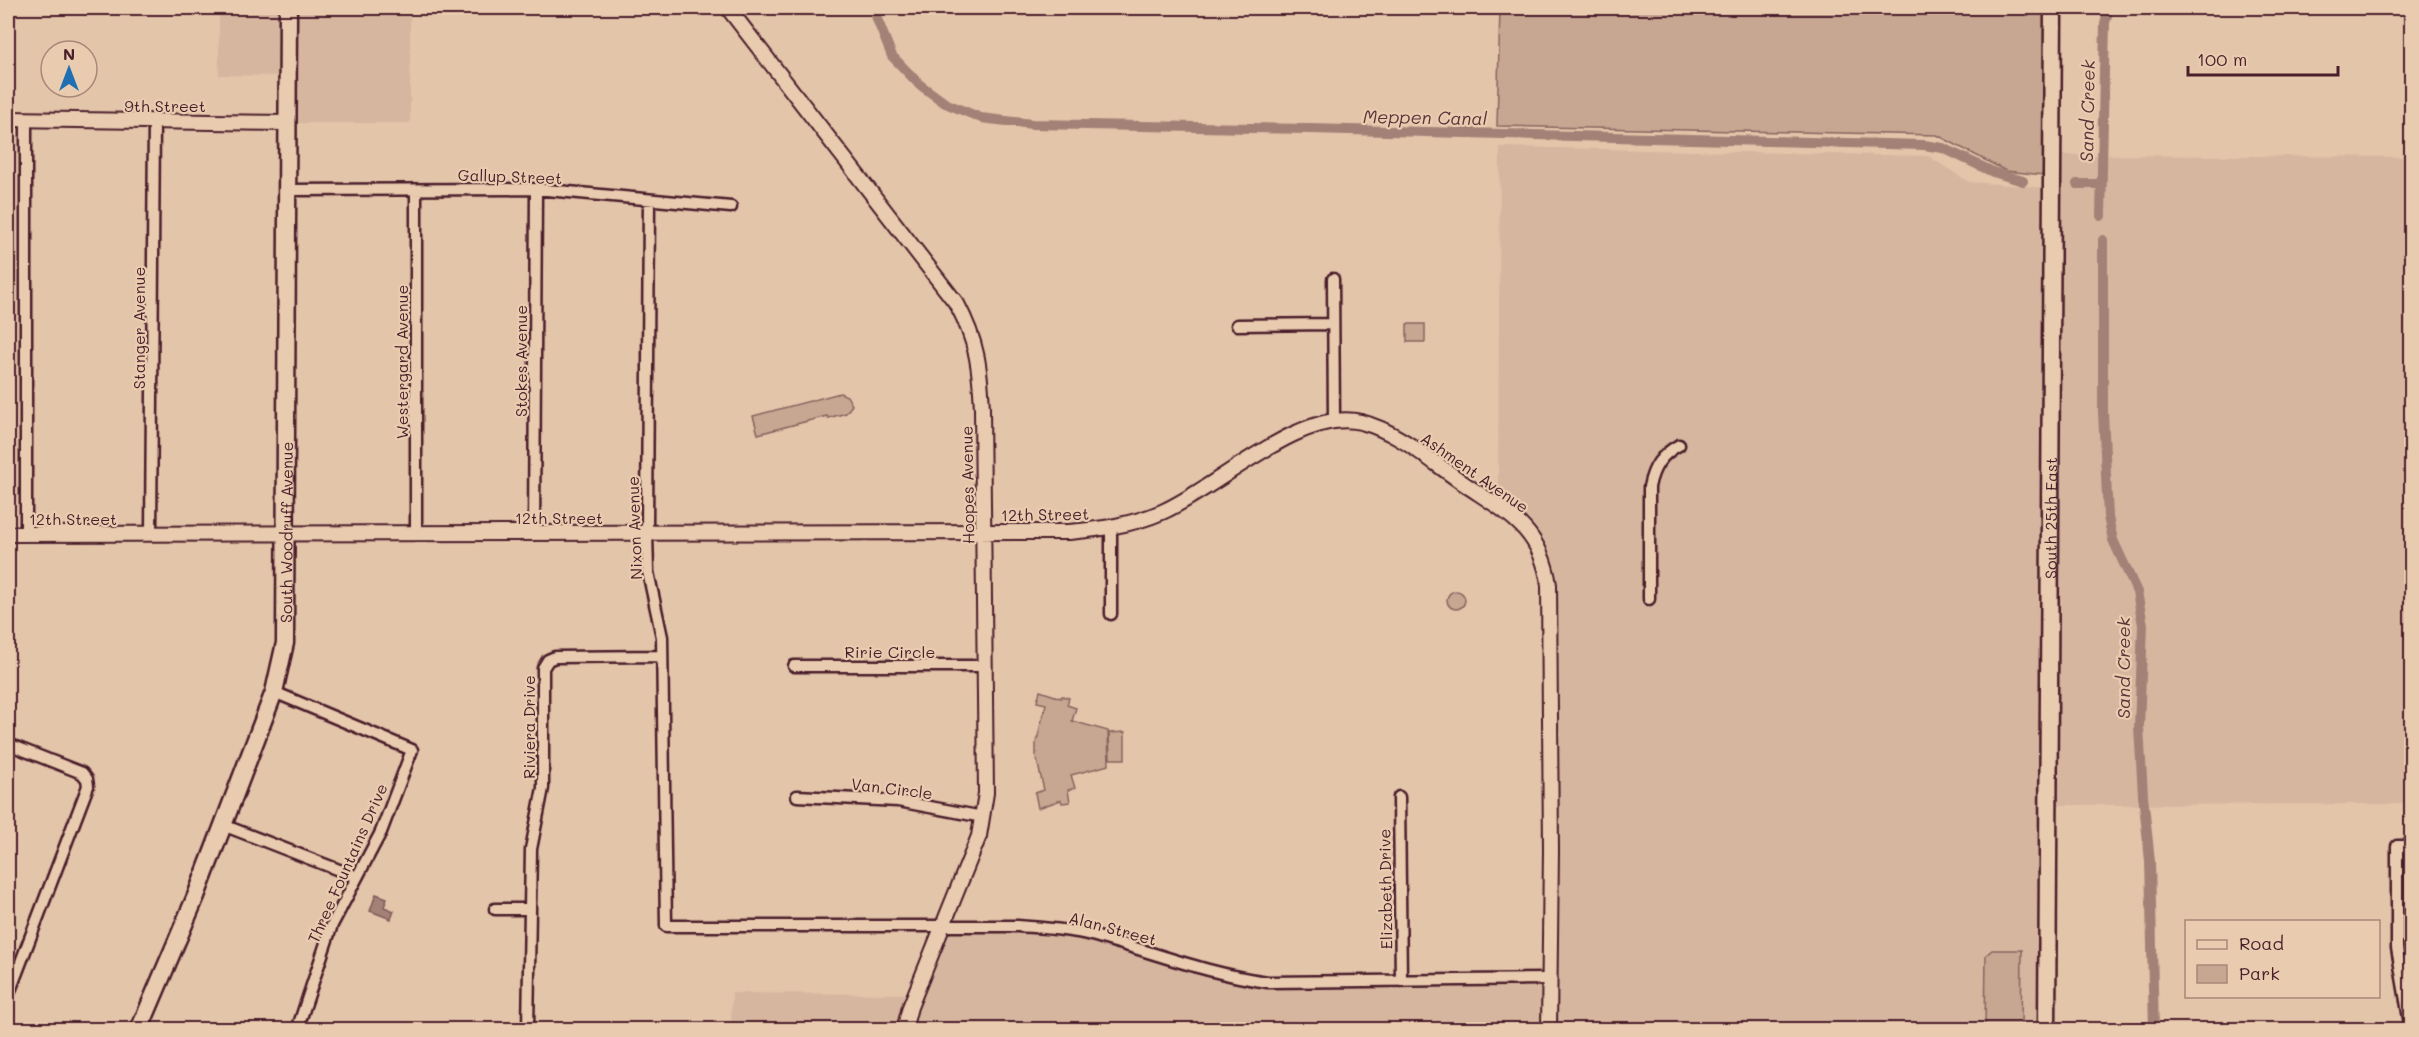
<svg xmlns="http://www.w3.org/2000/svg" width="2419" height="1037" font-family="Mali,sans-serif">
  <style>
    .built { fill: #d6b69f }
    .green { fill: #c7a792; stroke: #88635e; stroke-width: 1.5 }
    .water { fill: #a48176; stroke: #805a58; stroke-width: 1.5 }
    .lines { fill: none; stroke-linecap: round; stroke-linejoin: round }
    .canal { stroke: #a48176; stroke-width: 10 }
    .minor-casing { stroke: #4a1f2b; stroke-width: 15 }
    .tertiary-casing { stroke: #4a1f2b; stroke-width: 18 }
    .primary-casing { stroke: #4a1f2b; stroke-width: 21 }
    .minor { stroke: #e9ccaf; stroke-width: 10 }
    .tertiary { stroke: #e9ccaf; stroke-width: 14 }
    .primary { stroke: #e9ccaf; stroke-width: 16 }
    .labels { text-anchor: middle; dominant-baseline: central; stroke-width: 4.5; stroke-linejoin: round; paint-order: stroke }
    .street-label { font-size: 16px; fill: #4a1f2b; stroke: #e9ccaf }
    .water-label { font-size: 18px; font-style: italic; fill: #5c333a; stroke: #e9ccaf }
  </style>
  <rect width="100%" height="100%" fill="#e3c5aa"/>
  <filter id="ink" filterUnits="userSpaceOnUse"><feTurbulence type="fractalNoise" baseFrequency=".0167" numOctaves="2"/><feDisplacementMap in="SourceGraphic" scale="12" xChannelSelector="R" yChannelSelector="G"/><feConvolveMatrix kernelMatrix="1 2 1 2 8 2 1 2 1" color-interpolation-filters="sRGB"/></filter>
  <g filter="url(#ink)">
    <path class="built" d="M 219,8 L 410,8 L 410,123 L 287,123 L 287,76 L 219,75 Z
      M 1500,147 L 1928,156 L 1969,182 L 2046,188 L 2053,155 L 2411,157 L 2411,804 L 2049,805 L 2048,1029 L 731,1030 L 732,993 L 915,994 L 942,925 L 1062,929 L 1230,977 L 1550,979 L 1549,585 L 1536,543 L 1498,506 Z"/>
    <path class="green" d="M 1500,8 L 2053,8 L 2053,176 L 2006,171 L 1937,135 L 1497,126 Z
      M 1407,324 L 1425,324 L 1425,342 L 1407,342 Z
      M 840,393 L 847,396 L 852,405 L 846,413 L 828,418 L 827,416 L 758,434 L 753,416 Z
      M1447 600a9 9 0 1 1 18 0a9 9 0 1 1-18 0Z
      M 1040,691 L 1061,698 L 1062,696 L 1069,698 L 1067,705 L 1076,708 L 1072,721 L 1108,731 L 1109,765 L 1071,775 L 1075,788 L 1068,790 L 1070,802 L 1062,803 L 1061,800 L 1038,808 L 1035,793 L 1044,790 L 1036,756 L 1036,744 L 1046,704 L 1037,702 Z
      M 1125,732 L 1125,759 L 1110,759 L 1109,733 Z
      M 1992,950 L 2022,950 L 2021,1029 L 1985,1029 L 1986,955 Z"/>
    <path class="water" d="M 376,894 L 387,898 L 384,907 L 394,911 L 391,919 L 370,911 Z"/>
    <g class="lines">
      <path class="canal" d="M 874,8 L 877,19 L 892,56 L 919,84 L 945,103 L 981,118 L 1032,124 L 1310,129 L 1924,145 L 1943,148 L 1993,172 L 2023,181
        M 2077,184 L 2101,184
        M 2101,216 L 2105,23 L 2109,8
        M 2103,240 L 2103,412 L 2108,517 L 2113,540 L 2137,592 L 2143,625 L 2139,727 L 2143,795 L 2150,861 L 2154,1030"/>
      <g class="minor-casing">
        <path id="minor" d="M 26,119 L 26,534
          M 288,190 L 536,189 L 731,207
          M 416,190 L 416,534
          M 649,200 L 647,533 L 648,572 L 662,637 L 666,926 L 1018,926 C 1043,928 1067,929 1091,935 C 1150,951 1207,974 1268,982 L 1549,979
          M 1333,279 L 1334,420
          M 1237,325 L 1333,324
          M 1111,528 L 1111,614
          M 151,534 L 154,121
          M 534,534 L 536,189
          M 1649,599 L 1649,487 C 1653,467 1661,455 1679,445
          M 794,666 L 985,666
          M 274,692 L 412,750 L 381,832 L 332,925 L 297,1030
          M 8,744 L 82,773 L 87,779 L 88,786 L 8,996
          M 797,796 L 898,801 L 983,817
          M 1399,797 L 1401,981
          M 223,825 L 357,877
          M 495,909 L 529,909
          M 528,1030 L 531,849 L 543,788 L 543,668 L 548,660 L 555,657 L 662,656
          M 2411,1030 L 2397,948 L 2397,846 L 2412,846"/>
      </g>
      <g class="tertiary-casing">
        <path id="tertiary" d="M 728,8 L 957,304 C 977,342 980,366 982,409 L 986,793 L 979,836 L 910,1007 L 904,1030
          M 8,119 L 287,123
          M 8,534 L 1069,532 C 1101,529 1132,525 1162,512 C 1216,489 1301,407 1361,422 C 1400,432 1433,463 1466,485 C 1509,514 1541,529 1549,585 L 1551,850 L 1549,1030"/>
      </g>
      <g class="primary-casing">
        <g id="primary">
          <path id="s1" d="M 139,1030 L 196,896 L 274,692 L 285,643 L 288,8"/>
          <path id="s2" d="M 2047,1030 L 2053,8"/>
        </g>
      </g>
      <use href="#minor" class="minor"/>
      <use href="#tertiary" class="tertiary"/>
      <use href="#primary" class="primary"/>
    </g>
  </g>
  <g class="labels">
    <g class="street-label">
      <text x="165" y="105">9th Street</text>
      <text transform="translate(510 176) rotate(2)">Gallup Street</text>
      <text transform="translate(138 328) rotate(-90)">Stanger Avenue</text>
      <text transform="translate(520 361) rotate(-90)">Stokes Avenue</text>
      <text transform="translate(401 362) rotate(-90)">Westergard Avenue</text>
      <text transform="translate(1475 472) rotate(35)">Ashment Avenue</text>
      <text transform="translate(967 485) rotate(-91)">Hoopes Avenue</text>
      <text transform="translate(1045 514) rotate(-1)">12th Street</text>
      <text x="559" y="517">12th Street</text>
      <text x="73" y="518">12th Street</text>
      <text stroke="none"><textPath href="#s2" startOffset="512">South 25th East</textPath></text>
      <text transform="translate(634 528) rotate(-92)">Nixon Avenue</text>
      <text stroke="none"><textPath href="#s1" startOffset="525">South Woodruff Avenue</textPath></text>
      <text x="890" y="651">Ririe Circle</text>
      <text transform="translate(528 727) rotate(-90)">Riviera Drive</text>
      <text transform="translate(892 788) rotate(7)">Van Circle</text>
      <text transform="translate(347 863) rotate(-66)">Three Fountains Drive</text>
      <text transform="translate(1385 889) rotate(-91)">Elizabeth Drive</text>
      <text transform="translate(1113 928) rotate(15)">Alan Street</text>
    </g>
    <g class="water-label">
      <text transform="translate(2087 111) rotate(-89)">Sand Creek</text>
      <text transform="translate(1425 117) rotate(1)">Meppen Canal</text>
      <text transform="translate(2123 668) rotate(-90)">Sand Creek</text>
    </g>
  </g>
  <rect width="2419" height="1037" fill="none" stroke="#e9ccaf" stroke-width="30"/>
  <rect x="15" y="15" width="2389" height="1007" fill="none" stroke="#4a1f2b" stroke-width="2" filter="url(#ink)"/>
  <rect x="2185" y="920" width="195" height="78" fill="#e9ccaf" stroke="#a9877a" stroke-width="1.5"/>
  <rect x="2197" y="940" width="30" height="9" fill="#e9ccaf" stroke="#a9877a" stroke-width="1.5"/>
  <text x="2239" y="950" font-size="18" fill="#4a1f2b">Road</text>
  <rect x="2197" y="965" width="30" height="18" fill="#c7a792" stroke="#a9877a" stroke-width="1.5"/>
  <text x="2239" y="980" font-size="18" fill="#4a1f2b">Park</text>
  <g transform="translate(69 69)"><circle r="28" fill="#e9ccaf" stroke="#a9877a" stroke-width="1.5"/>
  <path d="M0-4.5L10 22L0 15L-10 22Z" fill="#1f6fb2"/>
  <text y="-9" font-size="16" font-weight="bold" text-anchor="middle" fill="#4a1f2b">N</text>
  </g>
  <path d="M2188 66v9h150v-9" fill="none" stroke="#4a1f2b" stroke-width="3"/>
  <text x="2197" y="66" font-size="18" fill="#4a1f2b" stroke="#e9ccaf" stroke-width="4.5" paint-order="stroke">100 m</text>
</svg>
